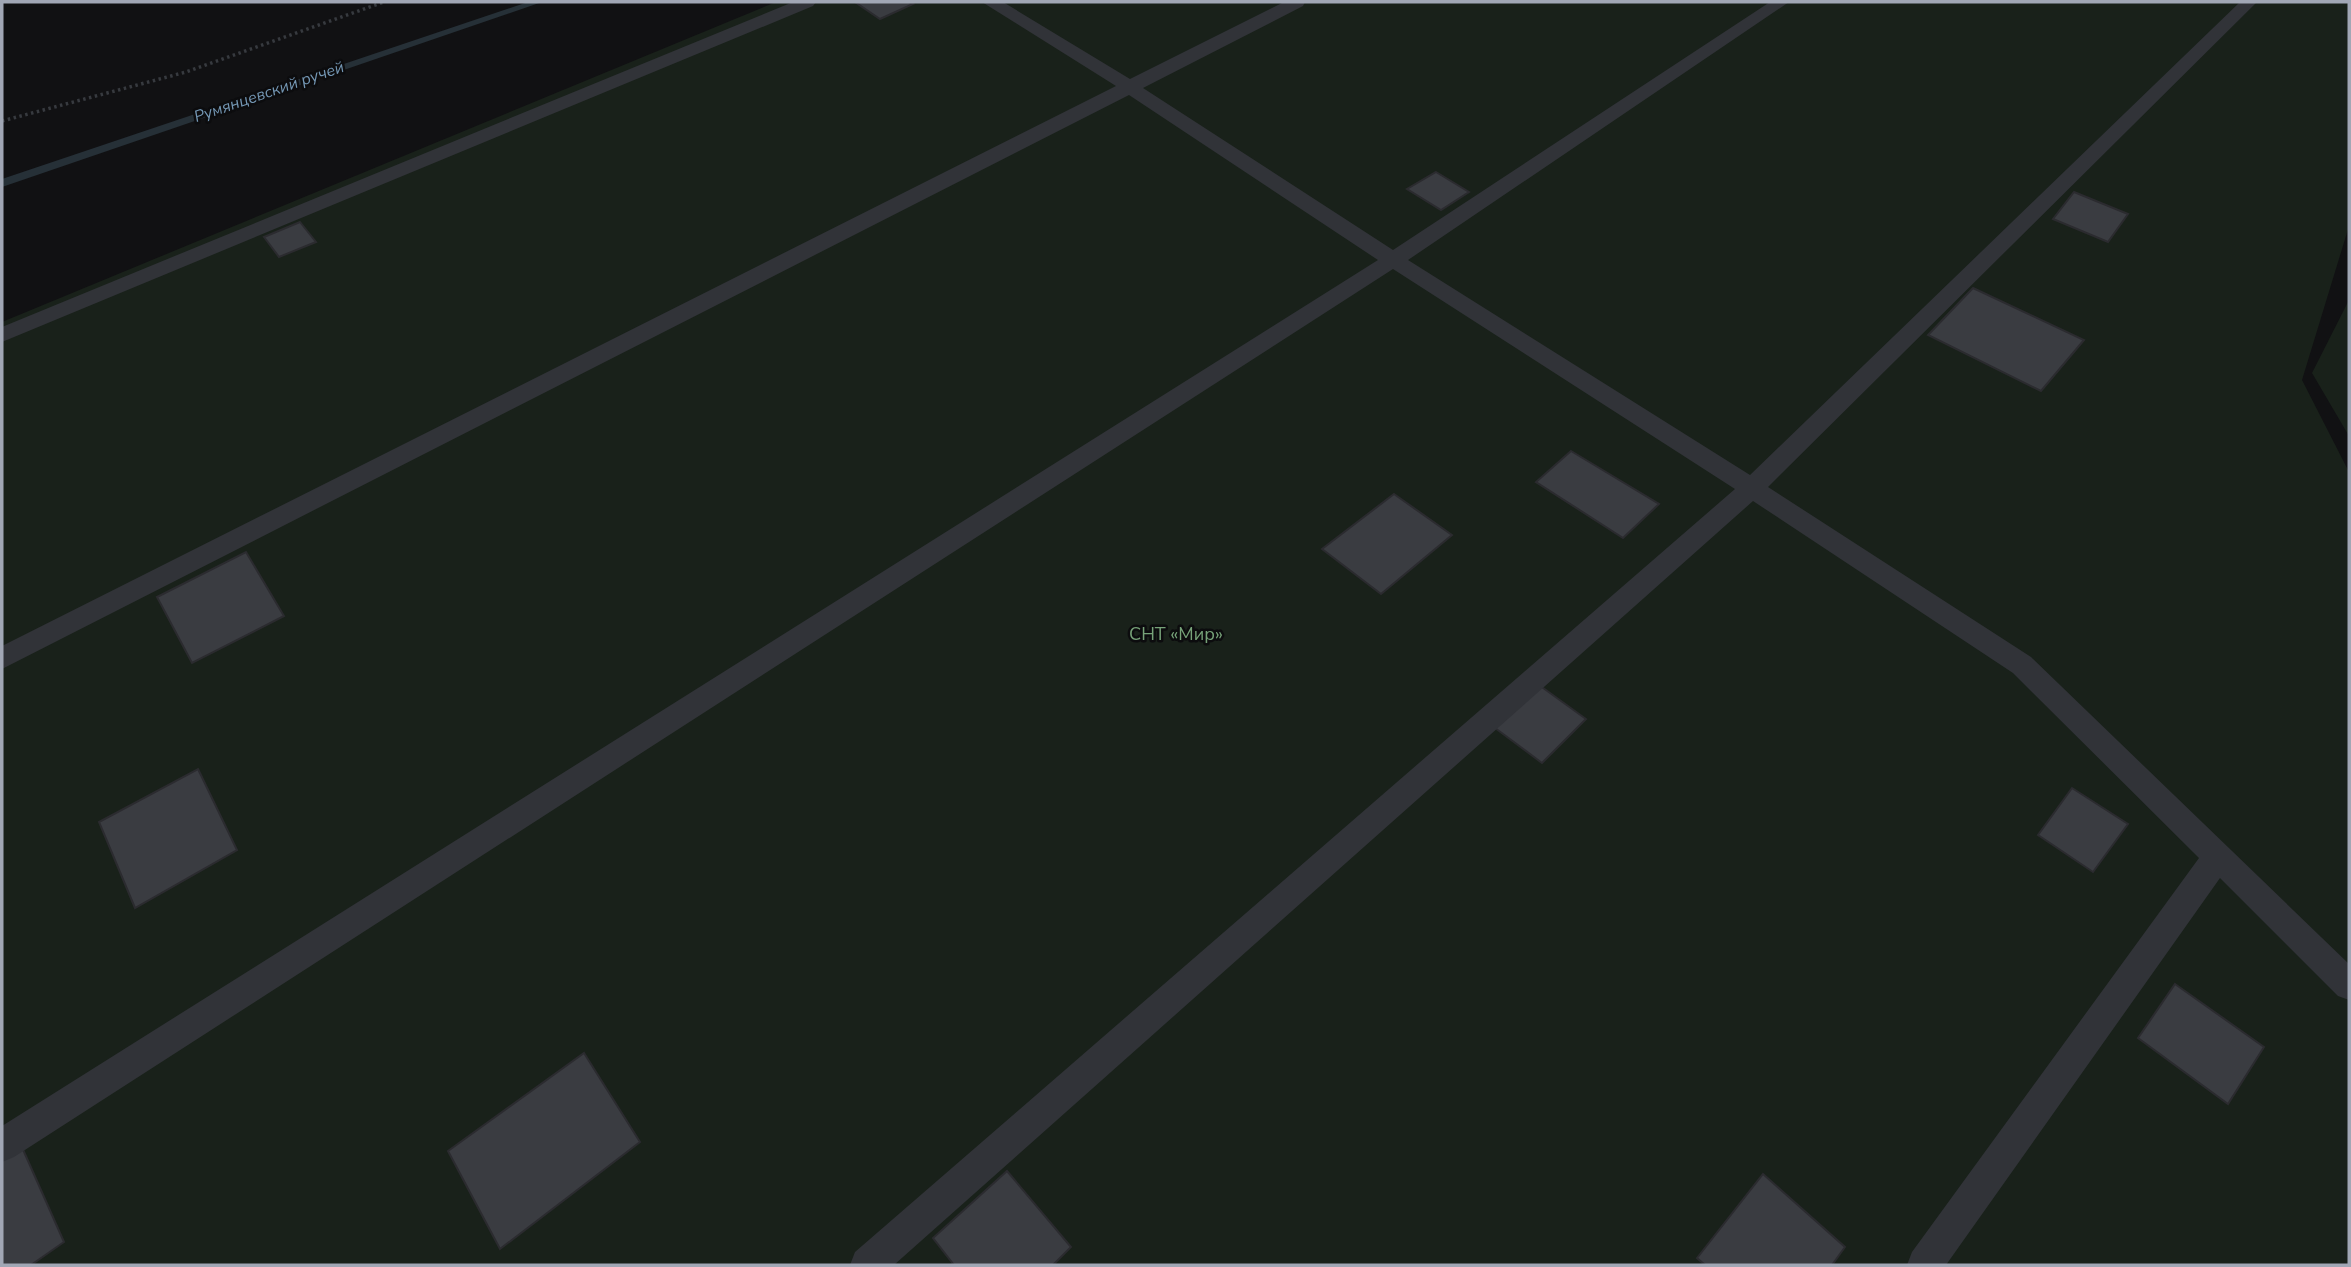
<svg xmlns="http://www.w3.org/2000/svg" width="2351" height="1267" font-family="'Nunito Sans',sans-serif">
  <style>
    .green { fill: #19211a }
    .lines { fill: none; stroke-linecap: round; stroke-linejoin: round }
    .stream { fill: #263037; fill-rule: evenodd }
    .building { fill: #3a3c41; stroke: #2b2b2f; stroke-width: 2 }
    .path { stroke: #373a3f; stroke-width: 3.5; stroke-dasharray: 2.5 3.5; stroke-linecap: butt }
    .lane { fill: #313338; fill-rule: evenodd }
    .labels { text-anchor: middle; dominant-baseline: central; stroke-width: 5; stroke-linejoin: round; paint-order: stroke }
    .far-water-label { font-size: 16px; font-style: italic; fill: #7497b4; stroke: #0c0c0e }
    .park-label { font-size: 18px; fill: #76a278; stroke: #0c0c0e }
  </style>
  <rect width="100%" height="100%" fill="#111113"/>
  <path class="green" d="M 776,2 L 2349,2 L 2349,226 L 2302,380 L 2349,472 L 2349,1265 L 2,1265 L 2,322 Z
    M 2349,300 L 2349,436 L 2312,373 Z"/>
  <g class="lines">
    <path class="stream" d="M 528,2 L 542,2 L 2,187 L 2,179 Z"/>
  </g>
  <path class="building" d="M 855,2 L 909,2 L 913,4 L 880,19 Z
    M 1436,172 L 1469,192 L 1441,210 L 1407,189 Z
    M 2074,192 L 2128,214 L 2108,242 L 2053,219 Z
    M 300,222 L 316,242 L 279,257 L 264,237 Z
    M 1973,288 L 2084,340 L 2041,391 L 1928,335 Z
    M 1571,451 L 1659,504 L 1623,538 L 1536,482 Z
    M 1394,494 L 1452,535 L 1381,594 L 1322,549 Z
    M 246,552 L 284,616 L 192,663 L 157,597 Z
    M 1539,685 L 1586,719 L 1542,763 L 1495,728 Z
    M 198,769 L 237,850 L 135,908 L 99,822 Z
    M 2072,788 L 2128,824 L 2093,872 L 2038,835 Z
    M 2175,984 L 2264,1047 L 2228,1104 L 2138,1038 Z
    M 584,1053 L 640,1142 L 500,1249 L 448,1151 Z
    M 21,1145 L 64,1242 L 31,1265 L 2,1265 L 2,1158 Z
    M 1007,1171 L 1071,1247 L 1053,1265 L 954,1265 L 933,1238 Z
    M 1763,1174 L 1845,1247 L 1832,1265 L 1705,1265 L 1697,1258 Z"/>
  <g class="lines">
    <path class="path" d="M 2,121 L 186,72 L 384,2"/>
    <path class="lane" d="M 793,2 L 816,2 L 813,6 L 2,342 L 2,327 Z
      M 982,2 L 1003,2 L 1130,79 L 1284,2 L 1305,2 L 1303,6 L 1143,88 L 1393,250 L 1770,2 L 1789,2 L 1408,260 L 1750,475 L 2240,2 L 2257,2 L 1768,487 L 2031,657 L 2349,964 L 2349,1000 L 2338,996 L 2220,878 L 1946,1265 L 1907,1265 L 1912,1252 L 2199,858 L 2013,673 L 1753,501 L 894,1265 L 850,1265 L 855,1252 L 1735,489 L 1393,269 L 14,1157 L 2,1162 L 2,1126 L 1378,260 L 1129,95 L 2,669 L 2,646 L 1116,86 Z"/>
  </g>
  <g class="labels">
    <g class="far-water-label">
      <text transform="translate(269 92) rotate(-19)">Румянцевский ручей</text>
    </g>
    <g class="park-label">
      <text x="1176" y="634">СНТ «Мир»</text>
    </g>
  </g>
  <rect width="2351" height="1267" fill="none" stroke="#a1a7b5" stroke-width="7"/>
</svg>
